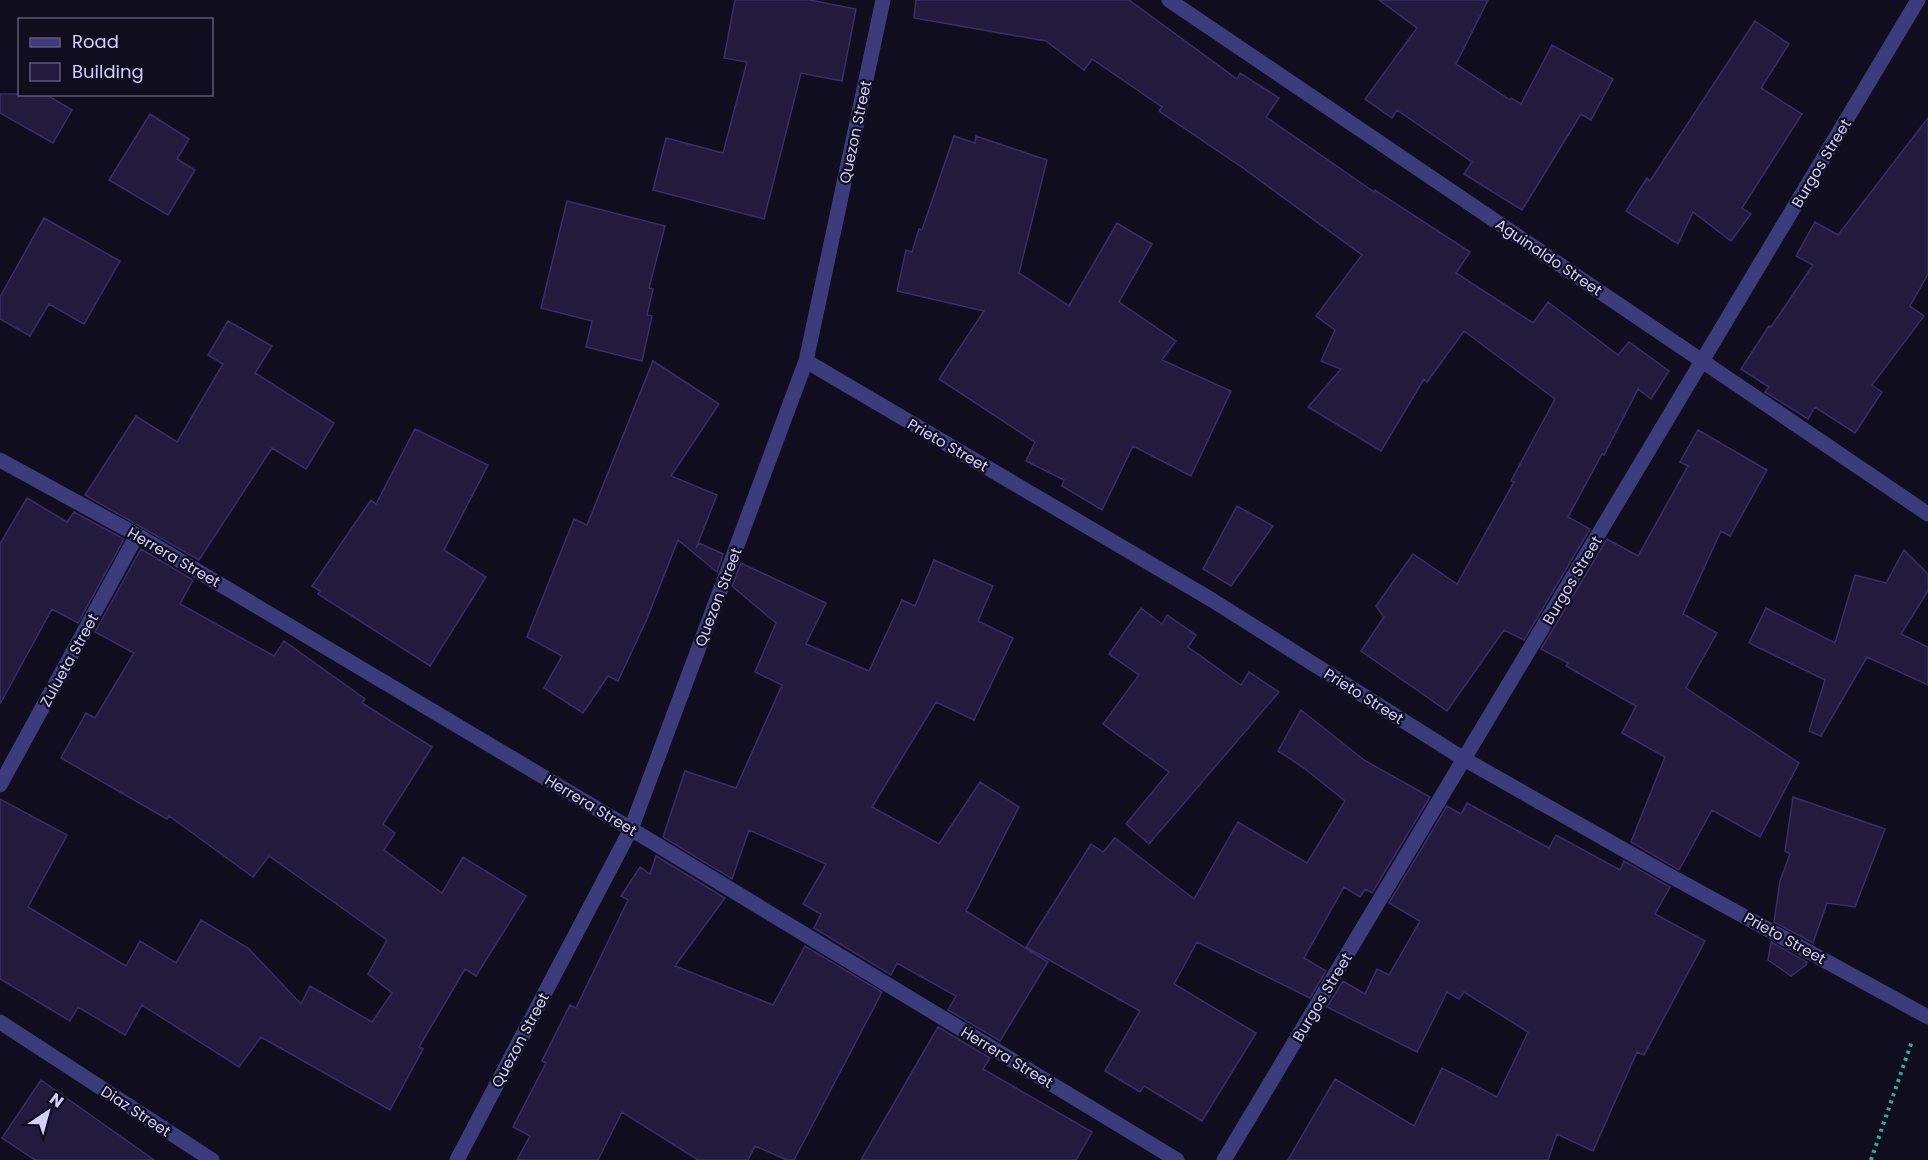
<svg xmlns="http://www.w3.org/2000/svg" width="1928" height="1160" font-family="Poppins,sans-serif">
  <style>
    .building { fill: #221b3e; stroke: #392e69; stroke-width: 1.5 }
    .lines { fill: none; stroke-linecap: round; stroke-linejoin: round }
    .path { stroke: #34aaa1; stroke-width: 4; stroke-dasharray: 3 4.5; stroke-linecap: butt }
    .minor { stroke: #3d3b7b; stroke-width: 15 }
    .labels { text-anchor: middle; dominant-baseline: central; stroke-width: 4.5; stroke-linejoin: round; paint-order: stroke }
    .street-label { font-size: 15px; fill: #d3cefc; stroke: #100d1e }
  </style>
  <rect width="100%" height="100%" fill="#100d1e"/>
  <path class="building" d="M 735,0 L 810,0 L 856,9 L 842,81 L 801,73 L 764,219 L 653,190 L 666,138 L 723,153 L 747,62 L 724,58 Z
    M 916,0 L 1129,0 L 1237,79 L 1240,73 L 1279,98 L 1266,117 L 1374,192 L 1375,190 L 1470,252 L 1456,273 L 1533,323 L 1548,302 L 1618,355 L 1629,342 L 1669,371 L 1651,399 L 1638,389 L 1604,455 L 1602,454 L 1568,517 L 1590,529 L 1524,640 L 1504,630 L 1447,711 L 1361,651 L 1384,617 L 1376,606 L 1413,554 L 1457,584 L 1514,482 L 1511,481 L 1555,399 L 1464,331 L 1427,382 L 1424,379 L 1381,451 L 1308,407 L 1341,369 L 1321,361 L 1335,330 L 1316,316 L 1362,255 L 1243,168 L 1159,111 L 1162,107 L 1092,59 L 1084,70 L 1046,41 L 914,18 Z
    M 1379,0 L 1488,0 L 1456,64 L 1510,100 L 1511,98 L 1521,104 L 1552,45 L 1613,79 L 1591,120 L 1581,114 L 1522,210 L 1464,174 L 1472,162 L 1397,110 L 1392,118 L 1365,99 L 1417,28 Z
    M 1755,21 L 1789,44 L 1761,88 L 1802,114 L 1742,208 L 1751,214 L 1731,241 L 1693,212 L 1678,244 L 1626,211 L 1647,178 L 1650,181 Z
    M 0,94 L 45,94 L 72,110 L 53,143 L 0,113 Z
    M 150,114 L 189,139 L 177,159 L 195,170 L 168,215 L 109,180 Z
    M 1928,118 L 1928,274 L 1910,306 L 1924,316 L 1872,385 L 1882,392 L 1855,433 L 1815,407 L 1808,419 L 1765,392 L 1769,387 L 1741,369 L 1769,326 L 1771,327 L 1813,265 L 1796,256 L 1815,222 L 1838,235 Z
    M 954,136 L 975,143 L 976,136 L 1047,160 L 1019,273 L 1069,306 L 1117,223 L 1152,244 L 1119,302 L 1176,341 L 1162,360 L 1231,391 L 1191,476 L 1133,446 L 1102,510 L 1062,486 L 1064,480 L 1026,461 L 1035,442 L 939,379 L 984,311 L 897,291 L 906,250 L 912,252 L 919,229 L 922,230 Z
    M 567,201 L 665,226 L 649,288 L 653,289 L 647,315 L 652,316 L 642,361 L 586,347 L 592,321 L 541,308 Z
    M 44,218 L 120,261 L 84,324 L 49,304 L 30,336 L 0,319 L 0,297 Z
    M 228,321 L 272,346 L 255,373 L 334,423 L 306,469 L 272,448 L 199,560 L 85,495 L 136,416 L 177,442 L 223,364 L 208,355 Z
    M 653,361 L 719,404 L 671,476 L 717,495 L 696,548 L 699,543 L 723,554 L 717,572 L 678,540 L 646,621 L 618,681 L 608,676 L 583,713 L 544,688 L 562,656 L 527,637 L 574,519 L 587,525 Z
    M 415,429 L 488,465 L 444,550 L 486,577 L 430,666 L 318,594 L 320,591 L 312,586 L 371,500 L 376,504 Z
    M 1698,430 L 1767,470 L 1730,536 L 1721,531 L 1683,614 L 1717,633 L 1686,688 L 1799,763 L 1760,837 L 1712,810 L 1679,870 L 1631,842 L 1665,757 L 1622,733 L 1636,706 L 1566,666 L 1568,663 L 1541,649 L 1607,539 L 1638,556 L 1688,466 L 1680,462 Z
    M 27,498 L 67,522 L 74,512 L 124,539 L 78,623 L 52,609 L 0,704 L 0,544 Z
    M 1237,506 L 1273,526 L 1231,586 L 1203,569 Z
    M 141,549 L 193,580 L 180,604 L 274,656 L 284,641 L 365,699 L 362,703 L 432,747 L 383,824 L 395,833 L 384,850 L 442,893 L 463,857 L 526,896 L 476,976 L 465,969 L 419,1047 L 423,1049 L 390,1110 L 261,1037 L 239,1067 L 142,1005 L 125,1035 L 78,1007 L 70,1021 L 0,979 L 0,799 L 67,835 L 28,907 L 126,966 L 140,941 L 176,963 L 201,920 L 248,948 L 301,1004 L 310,986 L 372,1022 L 392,993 L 368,974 L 387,940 L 269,856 L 253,877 L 169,816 L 167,819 L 61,758 L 86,713 L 95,718 L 134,653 L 95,632 Z
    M 1904,550 L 1928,574 L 1928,591 L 1901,634 L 1928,647 L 1928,685 L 1867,657 L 1821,736 L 1809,731 L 1825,680 L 1749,643 L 1766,608 L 1835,643 L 1855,575 L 1886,583 Z
    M 934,560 L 993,586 L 978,621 L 1013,638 L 974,720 L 936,702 L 872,807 L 939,844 L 980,782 L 1019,807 L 966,911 L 1048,962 L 1000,1041 L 948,1010 L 956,996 L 897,963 L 891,975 L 814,928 L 821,914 L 803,904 L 826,864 L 749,830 L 732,879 L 663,837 L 685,771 L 736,788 L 782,685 L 755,672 L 776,623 L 732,586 L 741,563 L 826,603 L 806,644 L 869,671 L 902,600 L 915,606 Z
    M 1141,608 L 1162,624 L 1167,615 L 1196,635 L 1188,647 L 1241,685 L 1249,672 L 1279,692 L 1149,844 L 1126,824 L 1169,772 L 1103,724 L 1139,675 L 1109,654 Z
    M 1301,710 L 1364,760 L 1430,797 L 1372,893 L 1365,889 L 1360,897 L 1344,887 L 1304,958 L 1326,971 L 1310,998 L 1197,942 L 1174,984 L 1256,1033 L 1202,1121 L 1144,1086 L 1140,1092 L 1105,1071 L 1140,1011 L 1026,947 L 1091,844 L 1103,852 L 1115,838 L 1194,899 L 1238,822 L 1307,863 L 1345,801 L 1304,768 L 1278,751 Z
    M 1793,797 L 1885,829 L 1855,907 L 1827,903 L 1813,943 L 1774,922 L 1780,881 L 1790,854 L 1785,851 Z
    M 1467,803 L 1549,848 L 1556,835 L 1620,870 L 1624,861 L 1670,887 L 1655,914 L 1705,941 L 1644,1055 L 1637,1052 L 1593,1151 L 1557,1134 L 1548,1160 L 1288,1160 L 1335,1079 L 1414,1126 L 1442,1068 L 1497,1097 L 1528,1032 L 1464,992 L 1459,999 L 1447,992 L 1417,1052 L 1327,1007 L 1343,981 L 1365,994 L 1377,969 L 1389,975 L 1420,921 L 1389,903 L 1447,806 L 1461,814 Z
    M 656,856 L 725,898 L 675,966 L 773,1005 L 805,946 L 882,992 L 794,1160 L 787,1160 L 755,1146 L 748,1160 L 698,1160 L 622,1112 L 598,1160 L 517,1160 L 530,1136 L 513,1127 L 546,1063 L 542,1061 L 570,1005 L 576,1008 L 628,900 L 621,896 L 640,867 L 650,874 Z
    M 1771,942 L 1807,962 L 1806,965 L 1791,976 L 1768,960 Z
    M 938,1027 L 990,1058 L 983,1069 L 1092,1132 L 1076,1160 L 861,1160 Z
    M 41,1080 L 154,1160 L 35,1160 L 2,1138 Z"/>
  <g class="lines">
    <path class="path" d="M 1871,1160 L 1912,1041"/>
    <path class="minor" d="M 1169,0 L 1928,514
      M 806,361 L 1212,600 L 1464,759 L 1665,873 L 1928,1017
      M 0,460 L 137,535 L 631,829 L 1177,1160
      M 0,785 L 137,535
      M 0,1022 L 212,1160
      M 457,1160 L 631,829 L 806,361 L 883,0
      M 1224,1160 L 1918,0"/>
  </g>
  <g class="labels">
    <g class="street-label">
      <text transform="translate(855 132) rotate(-78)">Quezon Street</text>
      <text transform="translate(1821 163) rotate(-59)">Burgos Street</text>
      <text transform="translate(1549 257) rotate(34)">Aguinaldo Street</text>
      <text transform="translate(948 445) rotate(30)">Prieto Street</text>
      <text transform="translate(174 557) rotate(30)">Herrera Street</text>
      <text transform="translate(1572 580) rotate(-59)">Burgos Street</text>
      <text transform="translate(718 597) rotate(-69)">Quezon Street</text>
      <text transform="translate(69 660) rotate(-61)">Zulueta Street</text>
      <text transform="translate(1364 696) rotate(32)">Prieto Street</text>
      <text transform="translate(591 805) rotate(31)">Herrera Street</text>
      <text transform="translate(1785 938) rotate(29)">Prieto Street</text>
      <text transform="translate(1322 997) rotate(-59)">Burgos Street</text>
      <text transform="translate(520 1040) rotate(-62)">Quezon Street</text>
      <text transform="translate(1007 1057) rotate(31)">Herrera Street</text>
      <text transform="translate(136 1111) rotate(33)">Diaz Street</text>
    </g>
  </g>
  <rect x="18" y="18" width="195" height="78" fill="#100d1e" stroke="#5e5a77" stroke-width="1.5"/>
  <rect x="30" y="38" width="30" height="9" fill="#3d3b7b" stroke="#5e5a77" stroke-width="1.5"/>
  <text x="72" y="48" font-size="18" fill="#d3cefc">Road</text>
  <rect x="30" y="63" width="30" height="18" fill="#221b3e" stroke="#5e5a77" stroke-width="1.5"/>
  <text x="72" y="78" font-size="18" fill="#d3cefc">Building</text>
  <g transform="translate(48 1112) rotate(36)" stroke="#100d1e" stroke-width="4.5" paint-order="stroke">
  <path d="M0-4.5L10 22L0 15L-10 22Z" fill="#d3cefc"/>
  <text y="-9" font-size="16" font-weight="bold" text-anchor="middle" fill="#d3cefc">N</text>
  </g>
</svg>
